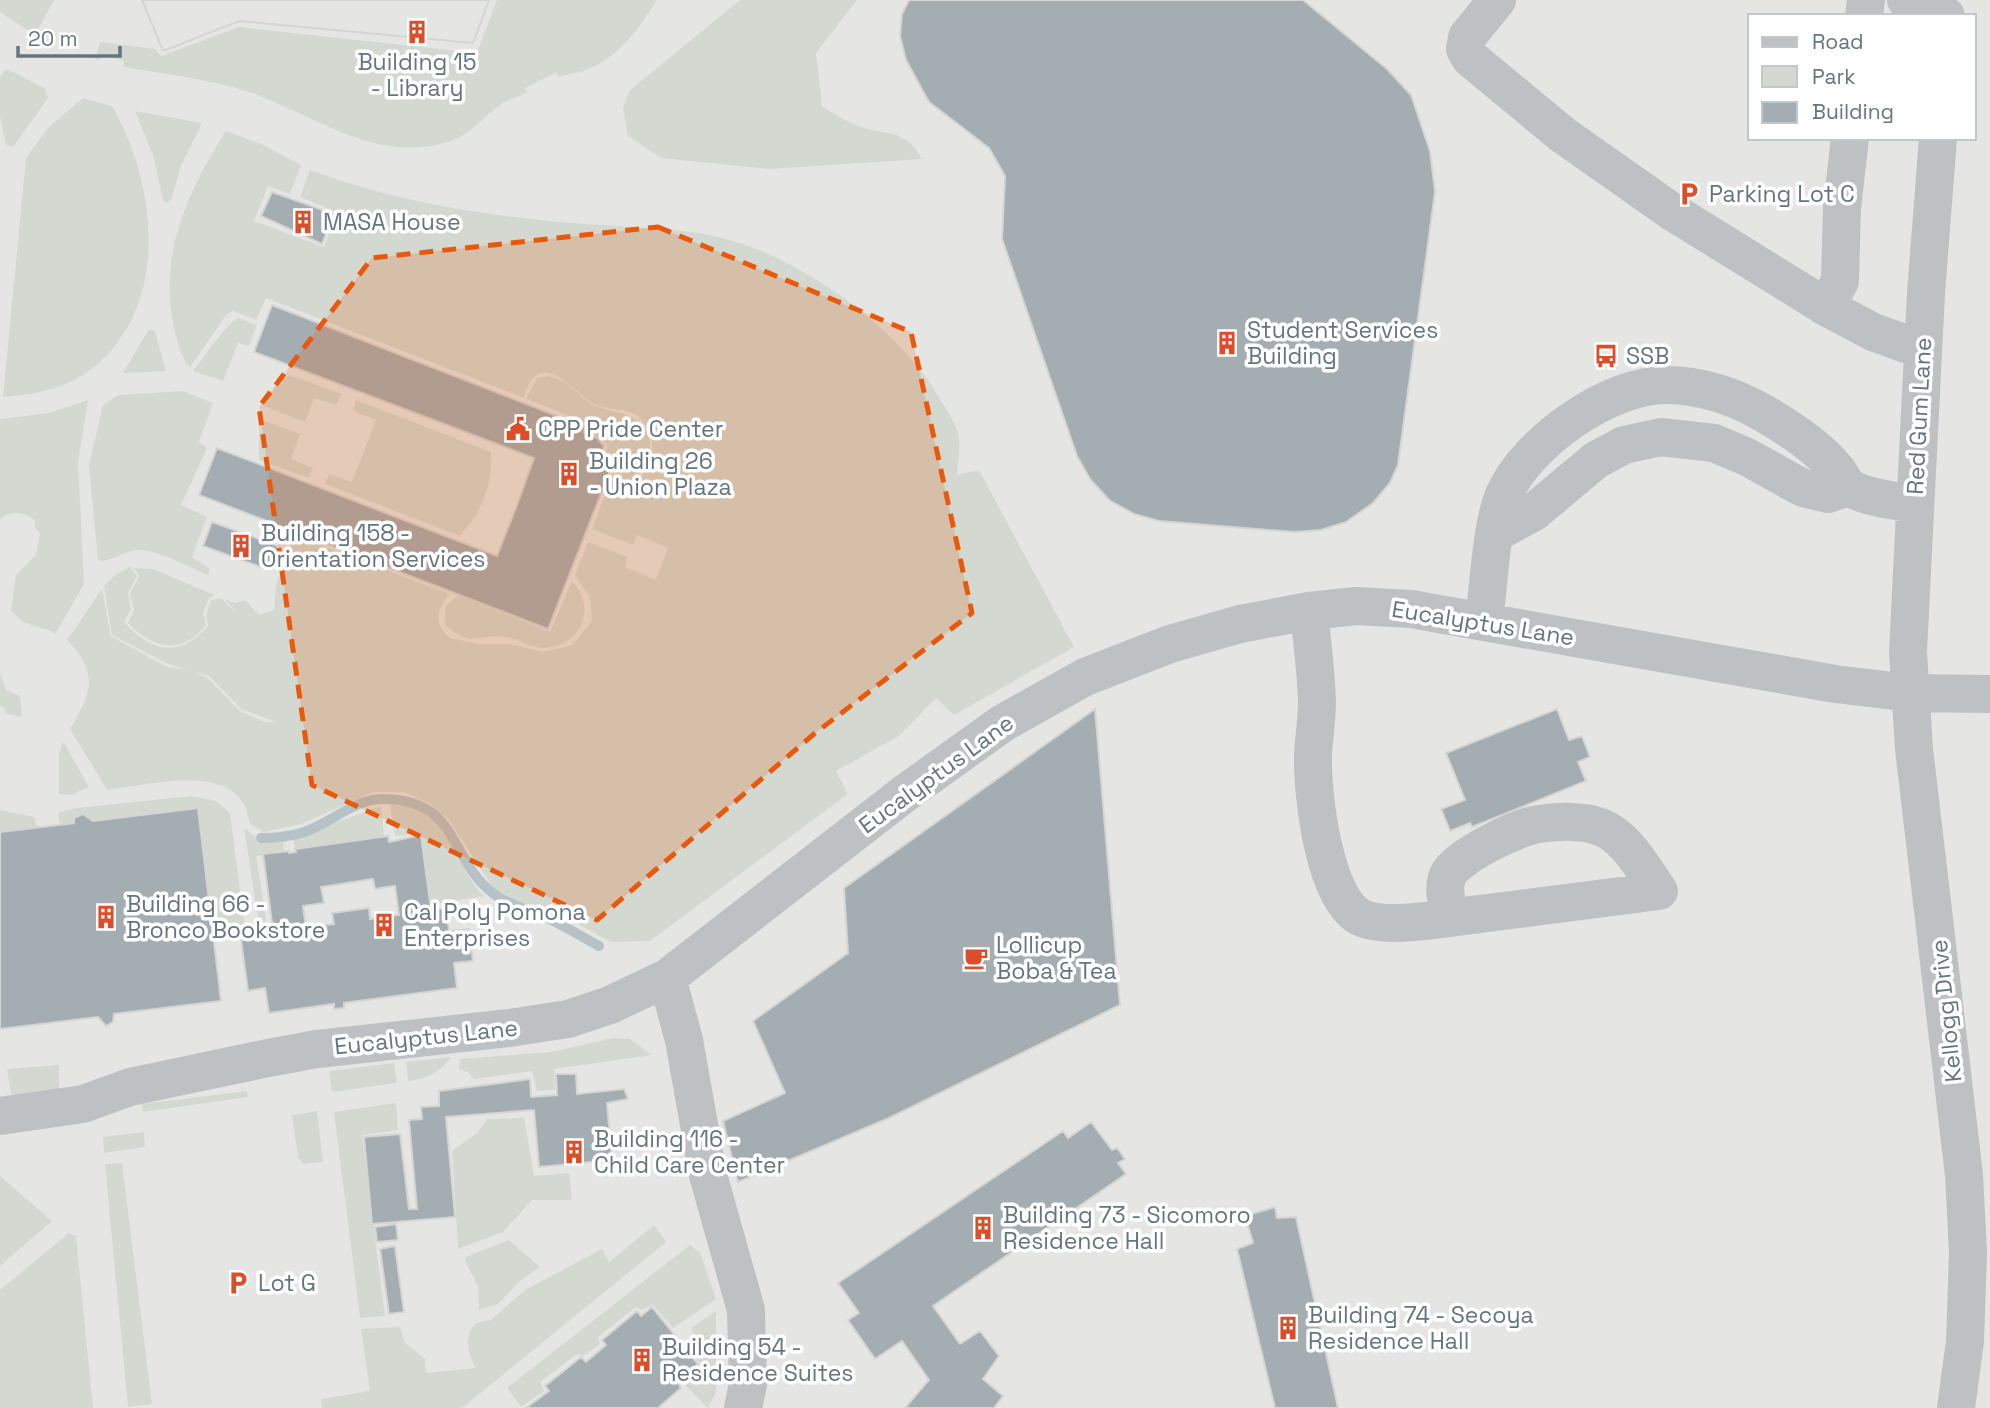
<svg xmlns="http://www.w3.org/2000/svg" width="1990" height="1408" font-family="'Space Grotesk',sans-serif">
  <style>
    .built { fill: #e5e6e4; fill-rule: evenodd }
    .green { fill: #d3d9d0 }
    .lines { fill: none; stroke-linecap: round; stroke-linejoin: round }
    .stream { stroke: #b6c2c6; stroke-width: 10 }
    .building { fill: #a4adb1; stroke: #d5d5d3; stroke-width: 2; fill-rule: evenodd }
    .minor { stroke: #bdc1c4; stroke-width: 38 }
    .marked { fill: #e8590c; fill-opacity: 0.2; stroke: #e8590c; stroke-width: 5; stroke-dasharray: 14 9; stroke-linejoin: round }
    .labels { text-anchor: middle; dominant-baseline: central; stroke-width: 7; stroke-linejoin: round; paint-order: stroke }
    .poi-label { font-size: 23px; fill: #647580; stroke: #fff; text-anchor: start }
    .street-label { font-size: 23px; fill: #647580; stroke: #fff }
  </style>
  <rect width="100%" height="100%" fill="#f4f4f0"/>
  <path class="built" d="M 0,0 L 1990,0 L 1990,1408 L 0,1408 ZM 1750,16 L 1974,16 L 1974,138 L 1750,138 Z"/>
  <path class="green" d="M 0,0 L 54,0 L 35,35 L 0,12 Z
    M 497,0 L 657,0 C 639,29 615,62 580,72 C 572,74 566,74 559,77 L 555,73 L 525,88 L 528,92 C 518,97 507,100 499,106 C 474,124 470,138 436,145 C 368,159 310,113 249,92 C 208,79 165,74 123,67 L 124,61 L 102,55 L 100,60 L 95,60 L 100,42 L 155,49 L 161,56 L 239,27 L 477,53 Z
    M 740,0 L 857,0 L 816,53 L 822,106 C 833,113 845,121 856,125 C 887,138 902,125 922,159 L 770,169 L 661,158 L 628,136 L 623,108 L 630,90 Z
    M 7,69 L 44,88 L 48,98 L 13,147 L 6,145 L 0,116 L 0,76 Z
    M 83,98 L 112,106 C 157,183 171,306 93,368 C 68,388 34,395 3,397 L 26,158 L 48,128 Z
    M 135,111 L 202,123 L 181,166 L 171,200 L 166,203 L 163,200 L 153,155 Z
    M 226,131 L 263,145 L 301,165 L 290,194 L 268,186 L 254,221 L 324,247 L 337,212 L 300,197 L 310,170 C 398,203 493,217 586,224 C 640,228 698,227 749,246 C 823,274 909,338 946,409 C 950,416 956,425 958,433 C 961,445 958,462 957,475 L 979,470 L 1074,647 L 954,715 L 936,698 L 899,736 L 836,771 L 848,794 L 650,941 L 611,942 L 564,916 L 528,907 L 493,888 L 450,821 L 429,803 L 404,792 L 373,792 L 302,824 L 264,832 L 250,824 C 248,818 247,809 243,803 C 220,765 144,786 107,790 L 70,729 C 92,694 99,672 67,640 L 102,589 L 111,636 L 167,667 L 190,670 L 208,678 L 240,711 L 265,722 L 275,722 L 241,709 L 209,676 L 168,664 L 112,635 L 104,586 L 115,575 L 130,567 L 137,576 L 128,593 L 131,610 L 124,622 C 151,652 180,659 208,626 L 206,615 L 211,600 L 221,598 L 237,614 L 225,599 L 235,603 L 245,600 L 259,615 L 274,610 L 276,585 L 295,535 L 450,594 C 436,610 433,623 450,638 L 478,644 L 509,644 L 543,652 L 572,645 L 592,621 L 590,597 L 575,575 L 588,542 L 627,557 L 625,567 L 656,580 L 668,548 L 637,535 L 633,545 L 592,529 L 605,495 C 641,494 668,452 643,421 C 631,406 608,412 593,403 C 570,389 538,345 524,398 L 266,298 L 256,320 L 233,311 L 227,314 L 190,367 L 186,364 C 149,279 179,205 226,131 Z
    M 239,318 L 257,325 L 249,346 L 238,343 L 223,381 L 193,371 C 204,358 227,322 239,318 Z
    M 151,329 L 155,332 L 166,371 L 123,373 L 147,332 Z
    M 289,375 L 342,394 L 336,405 L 314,398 L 305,422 L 264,406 L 275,388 Z
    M 549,376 C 567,380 576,393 590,403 C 611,416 647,409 650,442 C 651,452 646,464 639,472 C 630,482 620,490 607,490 L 617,461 L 606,457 L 607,445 L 588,430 L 590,424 L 526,399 L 537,378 Z
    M 182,391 L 213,403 L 199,442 L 207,448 L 181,505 L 207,517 L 192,557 L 210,569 L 208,575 C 187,567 162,551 140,550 C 124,550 112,563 98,560 L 89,465 L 103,405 L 118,395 Z
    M 88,400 L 78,462 L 84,584 L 56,633 L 23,622 L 11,610 L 16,575 L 36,555 L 40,533 L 35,528 L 35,520 C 23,512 12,510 0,519 L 0,419 L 49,413 Z
    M 356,400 L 491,452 C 492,488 483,509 460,536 L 325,484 L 329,474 L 352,482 L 376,420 L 353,411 Z
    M 259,419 L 300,434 L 291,459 L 313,468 L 309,478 L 259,460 Z
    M 134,568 L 153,569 L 215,595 L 209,598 L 203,613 L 206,625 C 183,656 152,649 128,623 L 134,610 L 130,594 L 139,576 Z
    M 572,581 C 598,609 580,648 542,648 C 529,647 518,639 505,637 C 478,633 473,649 445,625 L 445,607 L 458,595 L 550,632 Z
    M 0,673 L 6,690 L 20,696 L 22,717 L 4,713 L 6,709 L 0,706 Z
    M 63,741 L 89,787 L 71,795 L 59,794 L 59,754 Z
    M 192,796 L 216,801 L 230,813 L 245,929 L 214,934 L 196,809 L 60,825 L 58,813 L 76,808 Z
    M 390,805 C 451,803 451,863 484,896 L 429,905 L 419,834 L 395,836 Z
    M 381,806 L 384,836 L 295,849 L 293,838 Z
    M 0,810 L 34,817 L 38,828 L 0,833 Z
    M 244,828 L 260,841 L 283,840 L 284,851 L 256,856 L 267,925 L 259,925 Z
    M 613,1038 L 630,1039 L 652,1055 L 554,1069 L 555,1090 L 537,1091 L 532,1071 L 474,1079 L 468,1072 L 459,1069 L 460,1059 L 552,1052 Z
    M 451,1057 C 440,1073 428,1078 408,1081 L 406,1062 Z
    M 394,1063 L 397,1083 L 332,1092 L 329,1071 Z
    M 59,1065 L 59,1095 L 15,1097 L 11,1093 L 7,1069 Z
    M 247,1091 L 248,1097 L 143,1112 L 142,1104 Z
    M 396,1103 L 398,1130 L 362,1135 L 385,1316 L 360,1318 L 334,1112 Z
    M 317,1111 L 323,1162 L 304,1164 L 298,1158 L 292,1115 Z
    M 524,1118 L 534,1176 L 569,1173 L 572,1200 L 532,1200 L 503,1232 L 458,1249 L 452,1151 L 477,1133 L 487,1119 Z
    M 144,1132 L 145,1147 L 104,1153 L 103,1137 Z
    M 122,1163 L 152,1404 L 128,1407 L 105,1164 Z
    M 0,1176 L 52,1221 L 0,1266 Z
    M 654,1225 L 666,1242 L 462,1408 L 322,1408 L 321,1399 L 370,1391 L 361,1329 L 400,1327 L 405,1343 L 425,1359 L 426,1373 L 476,1368 C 468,1354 463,1336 476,1323 L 491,1320 L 525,1290 L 602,1249 L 609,1262 Z
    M 69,1233 L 76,1236 L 93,1408 L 0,1408 L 0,1290 Z
    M 509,1240 L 540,1267 L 521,1280 L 498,1304 L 479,1310 L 478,1286 L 465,1261 L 466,1257 Z
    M 690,1245 L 700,1252 L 716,1299 L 673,1328 L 653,1305 L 641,1310 L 636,1307 L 598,1337 L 600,1344 L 583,1356 L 577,1354 L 540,1382 L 544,1391 L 521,1407 L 507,1388 Z
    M 716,1311 L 716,1392 L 708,1408 L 681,1381 L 700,1364 L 686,1346 L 696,1338 L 691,1328 Z"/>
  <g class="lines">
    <path class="stream" d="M 261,838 C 276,838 289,837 304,832 C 329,824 355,799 382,799 C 461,799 447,859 494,894 C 510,906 530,910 547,918 C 565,926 582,937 599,946"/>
  </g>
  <path class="building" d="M 142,0 L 489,0 L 473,43 L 239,21 L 163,51 Z
    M 142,0 L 489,0 L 473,43 L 239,21 L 163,51 Z
    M 909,0 L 1303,0 L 1387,69 L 1411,95 L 1430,151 L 1435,192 L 1398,465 L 1390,483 L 1373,503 L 1346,522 L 1321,530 L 1295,532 L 1159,521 L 1134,514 L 1109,500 L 1090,479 L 1077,456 L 1002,239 L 1005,176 L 989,148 L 929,102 L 906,60 L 900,36 L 902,14 Z
    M 272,192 L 334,214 L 322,244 L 261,216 Z
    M 272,305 L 585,427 L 584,432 L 597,438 L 604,446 L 600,456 L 613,463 L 548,629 L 199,495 L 217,448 L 497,556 L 516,508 L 534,458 L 254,352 Z
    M 212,522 L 278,546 L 269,570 L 203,546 Z
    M 1095,709 L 1120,1005 L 889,1118 L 738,1182 L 723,1121 L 785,1093 L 753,1021 L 848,953 L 844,888 Z
    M 1557,709 L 1569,740 L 1582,736 L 1590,757 L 1578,762 L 1586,781 L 1472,827 L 1470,823 L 1450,831 L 1441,809 L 1465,800 L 1446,753 Z
    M 198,808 L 221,1001 L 114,1014 L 113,1022 L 106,1026 L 98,1017 L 0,1029 L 0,832 L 74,823 L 74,818 L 83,814 L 93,821 Z
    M 421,835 L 431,910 L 446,908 L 449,931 L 469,929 L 473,961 L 454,963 L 457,988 L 344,1003 L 344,1008 L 334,1009 L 334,1004 L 269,1013 L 265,988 L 248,991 L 241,940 L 260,938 L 259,933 L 273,931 L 263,854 L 289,851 L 289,853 L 296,852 L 295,849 L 388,836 L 389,842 ZM 373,879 L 375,889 L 395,886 L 399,915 L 370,919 L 369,908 L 332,913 L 334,924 L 306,927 L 303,906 L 324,903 L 321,887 Z
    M 556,1074 L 576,1074 L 577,1094 L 624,1089 L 628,1099 L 607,1103 L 612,1160 L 539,1167 L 534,1110 L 446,1117 L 455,1217 L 372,1224 L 364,1137 L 400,1134 L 409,1209 L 417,1209 L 409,1120 L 422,1119 L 421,1107 L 439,1106 L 439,1091 L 530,1079 L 531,1097 L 557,1095 Z
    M 1091,1122 L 1112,1150 L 1117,1148 L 1125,1159 L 1118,1163 L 1126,1174 L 933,1306 L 960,1344 L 980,1331 L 999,1356 L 983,1379 L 1003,1396 L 994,1408 L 905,1408 L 929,1380 L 902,1341 L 875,1359 L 848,1320 L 859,1313 L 838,1283 L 1063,1131 L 1068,1138 Z
    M 1275,1207 L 1277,1218 L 1296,1217 L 1338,1408 L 1275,1408 L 1237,1249 L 1253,1243 L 1245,1216 Z
    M 396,1224 L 398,1240 L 377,1242 L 375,1227 Z
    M 395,1246 L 404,1312 L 389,1314 L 380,1249 Z
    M 652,1307 L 698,1364 L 677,1382 L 681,1388 L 658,1408 L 526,1408 L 549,1391 L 545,1386 L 581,1357 L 586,1362 L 606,1345 L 602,1340 L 637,1311 L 641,1316 Z"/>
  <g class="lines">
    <path class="minor" d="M 1497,0 L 1467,37 L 1465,49 L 1470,58 L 1563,135 L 1671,211 L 1826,307 L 1873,332 L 1923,350
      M 1906,0 L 1946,16
      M 1864,16 L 1866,0
      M 1938,138 L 1926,293 L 1908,652 L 1914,749 L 1964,1175 L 1968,1252 L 1965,1341 L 1956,1408
      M 1826,307 L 1840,281 L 1842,208 L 1850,138
      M 1497,532 L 1534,512 L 1596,460 L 1624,445 L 1661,437 L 1714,443 L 1747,457 L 1803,488 L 1828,494 L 1848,487
      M 1309,611 C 1312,641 1316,671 1317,701 C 1317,719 1314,737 1313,755 C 1312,794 1324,901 1362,918 C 1389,930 1450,917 1480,914 L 1659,891 C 1644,870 1630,843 1607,830 C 1588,820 1560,821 1539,824 C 1518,827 1457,856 1448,875 C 1442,889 1447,902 1450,917
      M 1484,620 C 1489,585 1491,525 1504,495 C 1527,442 1611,383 1669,385 C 1703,386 1736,397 1765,414 C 1789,428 1818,447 1836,469 C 1841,474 1843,482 1848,486 C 1861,497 1897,501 1914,504
      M 667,978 L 684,1040 L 708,1175 L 746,1310 L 748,1384 L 743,1408
      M 0,1116 L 83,1104 L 130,1087 L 268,1058 L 317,1049 L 509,1028 L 568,1019 L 610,1005 L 667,978 L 904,794 L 1003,723 L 1085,677 L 1170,644 L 1240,624 L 1309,611 L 1356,606 L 1411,609 L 1835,684 L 1911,693 L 1990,694"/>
  </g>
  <path class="marked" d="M 658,227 L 911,332 L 972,613 L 814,734 L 597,920 L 312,785 L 259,407 L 372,258 Z"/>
  <defs>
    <g id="building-bare" transform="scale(1.89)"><path d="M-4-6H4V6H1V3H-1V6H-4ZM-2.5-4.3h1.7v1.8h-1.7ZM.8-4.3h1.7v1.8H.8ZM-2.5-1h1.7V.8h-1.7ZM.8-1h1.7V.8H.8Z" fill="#db4e29" stroke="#fff" stroke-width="2.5" paint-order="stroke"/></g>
    <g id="parking-bare" transform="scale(1.89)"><path d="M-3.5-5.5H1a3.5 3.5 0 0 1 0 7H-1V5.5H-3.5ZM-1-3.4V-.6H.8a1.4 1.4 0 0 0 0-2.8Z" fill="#db4e29" stroke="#fff" stroke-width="2.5" paint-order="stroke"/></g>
    <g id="bus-bare" transform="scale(1.89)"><path d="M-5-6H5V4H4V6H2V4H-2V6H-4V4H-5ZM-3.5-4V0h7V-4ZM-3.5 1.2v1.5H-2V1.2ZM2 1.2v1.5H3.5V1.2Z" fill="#db4e29" stroke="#fff" stroke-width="2.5" paint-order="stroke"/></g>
    <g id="civic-bare" transform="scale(1.89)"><path d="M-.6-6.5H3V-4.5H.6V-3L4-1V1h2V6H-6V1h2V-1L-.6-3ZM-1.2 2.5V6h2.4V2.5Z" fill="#db4e29" stroke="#fff" stroke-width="2.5" paint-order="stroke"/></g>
    <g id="cafe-bare" transform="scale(1.89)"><path d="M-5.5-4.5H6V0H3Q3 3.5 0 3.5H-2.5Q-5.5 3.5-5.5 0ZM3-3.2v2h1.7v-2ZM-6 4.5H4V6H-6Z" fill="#db4e29" stroke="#fff" stroke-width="2.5" paint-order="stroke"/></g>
  </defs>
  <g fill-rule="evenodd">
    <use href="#building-bare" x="417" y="32"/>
    <use href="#parking-bare" x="1689" y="194"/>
    <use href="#building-bare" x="303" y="222"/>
    <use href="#building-bare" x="1227" y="343"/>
    <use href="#bus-bare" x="1606" y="356"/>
    <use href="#civic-bare" x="518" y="429"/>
    <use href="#building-bare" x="569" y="474"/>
    <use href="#building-bare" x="241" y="546"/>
    <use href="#building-bare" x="106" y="917"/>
    <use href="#building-bare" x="384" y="925"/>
    <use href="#cafe-bare" x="976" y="958"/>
    <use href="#building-bare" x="574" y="1152"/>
    <use href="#building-bare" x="983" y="1228"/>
    <use href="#parking-bare" x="238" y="1283"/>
    <use href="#building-bare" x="1288" y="1328"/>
    <use href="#building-bare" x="642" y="1360"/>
  </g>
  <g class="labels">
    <g class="poi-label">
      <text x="417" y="62" text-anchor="middle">Building 15<tspan x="417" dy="26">- Library</tspan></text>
      <text x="1709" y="194">Parking Lot C</text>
      <text x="323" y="222">MASA House</text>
      <text x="1247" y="330">Student Services<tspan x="1247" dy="26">Building</tspan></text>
      <text x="1626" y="356">SSB</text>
      <text x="538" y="429">CPP Pride Center</text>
      <text x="589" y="461">Building 26<tspan x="589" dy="26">- Union Plaza</tspan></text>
      <text x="261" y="533">Building 158 -<tspan x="261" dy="26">Orientation Services</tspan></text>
      <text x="126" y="904">Building 66 -<tspan x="126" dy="26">Bronco Bookstore</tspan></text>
      <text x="404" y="912">Cal Poly Pomona<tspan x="404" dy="26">Enterprises</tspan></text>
      <text x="996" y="945">Lollicup<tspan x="996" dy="26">Boba &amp; Tea</tspan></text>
      <text x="594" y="1139">Building 116 -<tspan x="594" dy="26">Child Care Center</tspan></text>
      <text x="1003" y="1215">Building 73 - Sicomoro<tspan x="1003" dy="26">Residence Hall</tspan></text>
      <text x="258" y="1283">Lot G</text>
      <text x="1308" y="1315">Building 74 - Secoya<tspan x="1308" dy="26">Residence Hall</tspan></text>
      <text x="662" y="1347">Building 54 -<tspan x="662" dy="26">Residence Suites</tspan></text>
    </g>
    <g class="street-label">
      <text transform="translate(1919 416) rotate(-87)">Red Gum Lane</text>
      <text transform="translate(1483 623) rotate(9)">Eucalyptus Lane</text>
      <text transform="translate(936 774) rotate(-36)">Eucalyptus Lane</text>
      <text transform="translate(1946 1011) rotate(-96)">Kellogg Drive</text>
      <text transform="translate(426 1037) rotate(-6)">Eucalyptus Lane</text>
    </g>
  </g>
  <rect x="1748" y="14" width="228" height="126" fill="#ffffff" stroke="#c1c8cc" stroke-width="2"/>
  <rect x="1762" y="37" width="35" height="10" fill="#bdc1c4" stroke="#c1c8cc" stroke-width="2"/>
  <text x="1812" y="49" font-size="21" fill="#647580">Road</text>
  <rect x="1762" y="66" width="35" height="21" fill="#d3d9d0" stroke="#c1c8cc" stroke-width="2"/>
  <text x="1812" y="84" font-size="21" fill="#647580">Park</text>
  <rect x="1762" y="102" width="35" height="21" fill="#a4adb1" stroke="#c1c8cc" stroke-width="2"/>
  <text x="1812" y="119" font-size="21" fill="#647580">Building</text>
  <path d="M18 46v10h102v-10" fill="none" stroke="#647580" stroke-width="3.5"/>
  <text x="28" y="46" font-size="21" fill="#647580" stroke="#ffffff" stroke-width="5" paint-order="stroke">20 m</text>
</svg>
